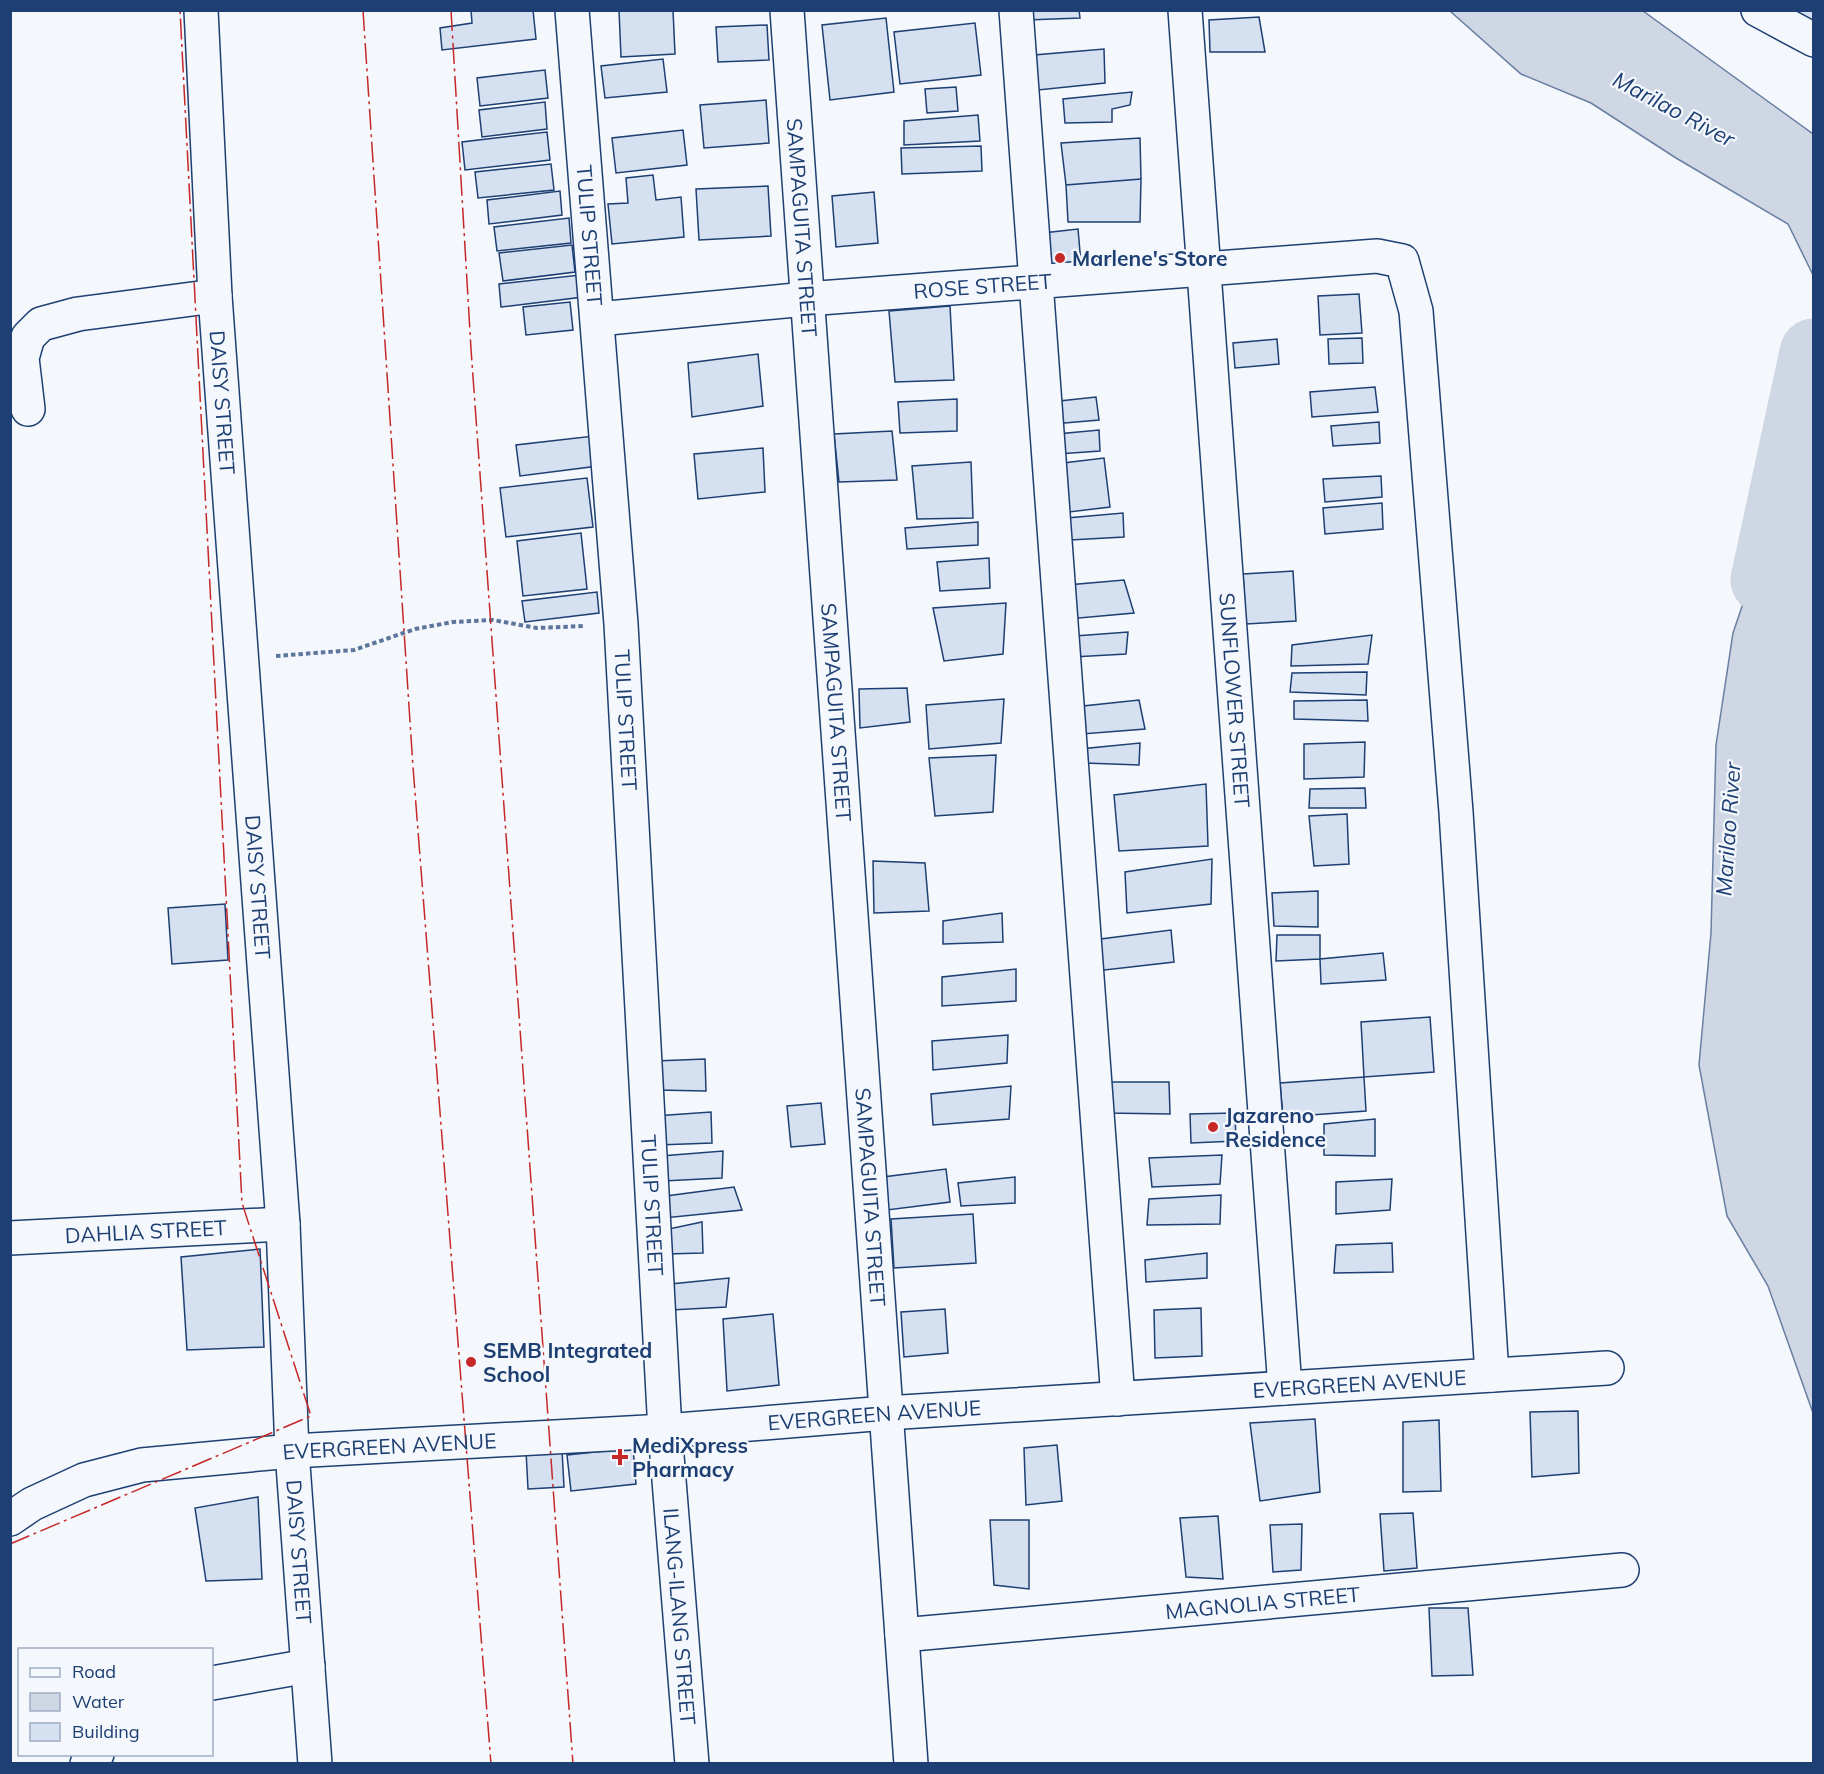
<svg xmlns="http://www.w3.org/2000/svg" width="1824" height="1774" font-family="Mulish,sans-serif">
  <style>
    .water { fill: #cfd7e4; stroke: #687fa3; stroke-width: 1.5 }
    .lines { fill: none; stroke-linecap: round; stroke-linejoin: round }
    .river { stroke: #cfd7e4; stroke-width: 69 }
    .building { fill: #d5e0f0; stroke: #1d3f73; stroke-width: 1.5 }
    .minor-casing { stroke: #1d3f73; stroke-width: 36 }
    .path { stroke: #5e769c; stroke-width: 4; stroke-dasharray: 4.5 3; stroke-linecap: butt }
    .minor { stroke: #f4f7fb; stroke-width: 33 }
    .power { stroke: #c62828; stroke-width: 1.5; stroke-dasharray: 21 4.5 3 4.5; stroke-linecap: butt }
    .poi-dot { fill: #c62828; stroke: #f4f7fb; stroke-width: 2 }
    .labels { text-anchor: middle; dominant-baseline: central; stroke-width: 4.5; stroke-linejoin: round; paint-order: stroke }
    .street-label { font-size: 21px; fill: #1d3f73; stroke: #f4f7fb }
    .poi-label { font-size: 21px; font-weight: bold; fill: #1d3f73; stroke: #f4f7fb; text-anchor: start }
    .water-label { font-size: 22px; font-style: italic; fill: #1d3f73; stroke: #f4f7fb }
  </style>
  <rect width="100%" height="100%" fill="#f4f7fb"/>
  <path class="water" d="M 1450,11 L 1643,11 L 1813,134 L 1813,275 L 1788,224 L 1676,158 L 1591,103 L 1521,74 Z
    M 1813,398 L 1813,1413 L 1768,1286 L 1727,1216 L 1699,1065 L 1711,933 L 1716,745 L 1733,633 Z"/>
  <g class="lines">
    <path class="river" d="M 1765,580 L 1814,353"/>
  </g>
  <path class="building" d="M 471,10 L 533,10 L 536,39 L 442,50 L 440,28 L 472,23 Z
    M 619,10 L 673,10 L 675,54 L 621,57 Z
    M 1027,10 L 1079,10 L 1080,18 L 1027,20 Z
    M 1793,10 L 1814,10 L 1814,23 Z
    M 1259,17 L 1265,52 L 1210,52 L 1209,20 Z
    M 886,18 L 894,92 L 830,100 L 822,25 Z
    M 975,23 L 981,75 L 900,84 L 894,32 Z
    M 767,25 L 769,60 L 718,62 L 716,27 Z
    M 1104,49 L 1105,83 L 1038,90 L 1034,55 Z
    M 663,59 L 667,92 L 605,98 L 601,66 Z
    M 545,70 L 548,98 L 480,106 L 477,78 Z
    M 956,87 L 958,111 L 927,113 L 925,89 Z
    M 1132,92 L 1130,105 L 1112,109 L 1112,122 L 1065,123 L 1063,99 Z
    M 766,100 L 769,143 L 704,148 L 700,105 Z
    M 545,102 L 547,129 L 482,137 L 479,110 Z
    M 978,115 L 980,141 L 904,145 L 904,121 Z
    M 683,130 L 687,165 L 616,173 L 612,138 Z
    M 547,132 L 550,160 L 465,170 L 462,142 Z
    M 1140,138 L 1141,179 L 1066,185 L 1061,143 Z
    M 981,146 L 982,171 L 902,174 L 901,148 Z
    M 551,164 L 554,190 L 478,198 L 475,172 Z
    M 653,175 L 656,200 L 681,197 L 684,237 L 612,244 L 608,204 L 628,203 L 626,178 Z
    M 1141,179 L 1140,222 L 1068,222 L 1066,185 Z
    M 768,186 L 771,236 L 699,240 L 696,189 Z
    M 560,191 L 562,215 L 489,224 L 487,200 Z
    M 874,192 L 878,243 L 836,247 L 832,196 Z
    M 569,218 L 571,243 L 497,251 L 494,227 Z
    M 1078,229 L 1081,263 L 1047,267 L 1043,233 Z
    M 572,245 L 575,272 L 503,281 L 499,253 Z
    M 580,275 L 583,297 L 501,307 L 499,284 Z
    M 1359,294 L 1362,333 L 1320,335 L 1318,296 Z
    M 570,302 L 573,330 L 526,335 L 523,307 Z
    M 950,306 L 954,380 L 895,382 L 889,311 Z
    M 1362,338 L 1363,363 L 1329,364 L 1328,339 Z
    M 1277,339 L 1279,364 L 1235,368 L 1233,343 Z
    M 758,354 L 763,406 L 692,417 L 688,363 Z
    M 1375,387 L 1378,412 L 1312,417 L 1310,392 Z
    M 1096,397 L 1099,420 L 1053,424 L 1050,402 Z
    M 957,399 L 957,431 L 900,433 L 898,402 Z
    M 1379,422 L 1380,443 L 1333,446 L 1331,426 Z
    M 1099,430 L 1100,451 L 1058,454 L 1057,434 Z
    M 892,431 L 897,480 L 839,482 L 834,434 Z
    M 594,436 L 598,466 L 520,476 L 516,445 Z
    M 763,448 L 765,492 L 698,499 L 694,454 Z
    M 1104,458 L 1110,507 L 1061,513 L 1055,464 Z
    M 971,462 L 973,518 L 917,519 L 912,466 Z
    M 1381,476 L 1382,497 L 1325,502 L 1323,479 Z
    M 587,478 L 593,527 L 506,537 L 500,488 Z
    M 1382,503 L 1383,529 L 1325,534 L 1323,508 Z
    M 1123,513 L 1124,537 L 1070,540 L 1067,518 Z
    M 978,522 L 978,545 L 907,549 L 905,528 Z
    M 581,533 L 587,589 L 523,596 L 517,541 Z
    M 989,558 L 990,588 L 940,591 L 937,562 Z
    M 1293,571 L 1296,621 L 1246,624 L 1243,574 Z
    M 1124,580 L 1134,613 L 1068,619 L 1067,585 Z
    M 597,592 L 599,613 L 525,622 L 522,601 Z
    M 1006,603 L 1003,654 L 944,661 L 933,608 Z
    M 1128,632 L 1126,654 L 1073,657 L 1075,636 Z
    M 1372,635 L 1368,664 L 1291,666 L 1292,645 Z
    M 1367,672 L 1366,695 L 1290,692 L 1292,673 Z
    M 907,688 L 910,722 L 860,728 L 859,689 Z
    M 1004,699 L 1001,743 L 929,749 L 926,705 Z
    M 1139,700 L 1145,729 L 1082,734 L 1083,706 Z
    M 1367,700 L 1368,721 L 1294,719 L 1294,701 Z
    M 1365,742 L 1364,777 L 1304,779 L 1304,744 Z
    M 1140,743 L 1139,765 L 1085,763 L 1080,749 Z
    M 996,755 L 993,812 L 935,816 L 929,758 Z
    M 1206,784 L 1208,846 L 1119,851 L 1114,795 Z
    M 1365,788 L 1366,808 L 1309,808 L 1310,789 Z
    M 1347,814 L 1349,864 L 1314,866 L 1309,816 Z
    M 1212,859 L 1211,904 L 1127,913 L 1125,872 Z
    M 873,861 L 925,863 L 929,911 L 874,913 Z
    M 1318,891 L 1318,927 L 1274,926 L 1272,893 Z
    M 225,904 L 228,960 L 172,964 L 168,908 Z
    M 1002,913 L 1003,942 L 943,944 L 943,921 Z
    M 1171,930 L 1174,962 L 1096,971 L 1093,940 Z
    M 1277,935 L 1320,935 L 1320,959 L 1276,961 Z
    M 1383,953 L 1386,980 L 1321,984 L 1320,959 Z
    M 1016,969 L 1016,1001 L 942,1006 L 942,977 Z
    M 1430,1017 L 1434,1072 L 1364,1077 L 1361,1022 Z
    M 1008,1035 L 1007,1063 L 933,1070 L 932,1041 Z
    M 705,1059 L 706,1091 L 656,1090 L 655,1061 Z
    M 1364,1077 L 1366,1111 L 1283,1117 L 1280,1083 Z
    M 1104,1082 L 1169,1082 L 1170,1114 L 1105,1113 Z
    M 1011,1086 L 1009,1119 L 933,1125 L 931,1094 Z
    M 821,1103 L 825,1144 L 791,1147 L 787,1106 Z
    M 711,1112 L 712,1143 L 658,1145 L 655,1116 Z
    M 1235,1113 L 1236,1141 L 1191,1143 L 1190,1114 Z
    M 1375,1119 L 1375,1156 L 1324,1155 L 1324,1124 Z
    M 723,1151 L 722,1178 L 663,1181 L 661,1156 Z
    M 1222,1155 L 1220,1184 L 1152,1187 L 1149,1158 Z
    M 946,1169 L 950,1202 L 887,1210 L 883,1177 Z
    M 1015,1177 L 1015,1203 L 961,1206 L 958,1183 Z
    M 1392,1179 L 1390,1210 L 1336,1214 L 1336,1182 Z
    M 734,1187 L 742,1210 L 664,1218 L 666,1196 Z
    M 1221,1195 L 1220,1224 L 1147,1225 L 1149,1199 Z
    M 973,1214 L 976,1263 L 894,1268 L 891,1219 Z
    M 702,1222 L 703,1253 L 666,1254 L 664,1230 Z
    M 1392,1243 L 1393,1272 L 1334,1273 L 1336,1245 Z
    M 260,1249 L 264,1347 L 187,1350 L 181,1257 Z
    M 1207,1253 L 1207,1278 L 1146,1282 L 1145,1260 Z
    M 729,1278 L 726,1307 L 671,1310 L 671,1284 Z
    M 1201,1308 L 1202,1356 L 1155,1358 L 1154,1310 Z
    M 945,1309 L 948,1353 L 904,1357 L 901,1312 Z
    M 773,1314 L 779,1385 L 727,1391 L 723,1319 Z
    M 1578,1411 L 1579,1473 L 1532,1477 L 1530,1412 Z
    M 1315,1419 L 1320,1492 L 1260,1501 L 1250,1423 Z
    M 1439,1420 L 1441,1491 L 1403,1492 L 1403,1422 Z
    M 1057,1445 L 1062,1501 L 1026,1505 L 1024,1448 Z
    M 633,1448 L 636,1484 L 571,1491 L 567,1455 Z
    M 562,1450 L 564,1487 L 528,1489 L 526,1451 Z
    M 258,1497 L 262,1579 L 206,1581 L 195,1508 Z
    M 1413,1513 L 1417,1568 L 1384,1571 L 1380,1514 Z
    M 1218,1516 L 1223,1579 L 1186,1577 L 1180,1518 Z
    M 990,1520 L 1029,1520 L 1029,1589 L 994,1585 Z
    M 1302,1524 L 1301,1570 L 1273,1572 L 1270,1525 Z
    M 1429,1608 L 1468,1608 L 1473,1675 L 1432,1676 Z"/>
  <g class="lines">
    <g class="minor-casing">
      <g id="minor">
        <path id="s1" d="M 201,10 L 215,296 L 283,1224 L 292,1451 L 315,1764"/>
        <path id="s2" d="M 572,10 L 621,624 L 665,1431 L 692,1764"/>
        <path id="s3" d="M 787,10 L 911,1764"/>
        <path d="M 1016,10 L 1118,1399"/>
        <path id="s4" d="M 1185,10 L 1285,1388"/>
        <path d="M 1758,10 L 1814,40"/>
        <path id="s5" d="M 598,319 L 806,299 L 1377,256 L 1402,261 L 1416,311 L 1456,812 L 1492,1375"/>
        <path d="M 28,409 L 22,358 L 28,337 L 41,324 L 78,314 L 215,296"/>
        <path id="s6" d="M 10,1238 L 283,1224"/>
        <path id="s7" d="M 10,1519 L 32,1504 L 84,1480 L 142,1465 L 292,1451 L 665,1431 L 886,1413 L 1607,1368"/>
        <path id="s8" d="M 902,1635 L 1622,1570"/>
        <path d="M 212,1683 L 308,1666"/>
        <path d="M 87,1764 L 97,1754"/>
      </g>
    </g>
    <path class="path" d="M 276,656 L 354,650 L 415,629 L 453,622 L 493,620 L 537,628 L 584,626"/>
    <use href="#minor" class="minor"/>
    <path class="power" d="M 363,10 L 413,767 L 491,1764
      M 451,10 L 471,349 L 573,1764
      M 10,1544 L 311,1416 L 242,1203 L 180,10"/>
  </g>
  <g class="poi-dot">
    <circle cx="1060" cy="258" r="6"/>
    <circle cx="1213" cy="1127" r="6"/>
    <circle cx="471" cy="1362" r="6"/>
    <path d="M617 1448h6v6h6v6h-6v6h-6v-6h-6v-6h6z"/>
  </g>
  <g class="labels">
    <g class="street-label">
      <text stroke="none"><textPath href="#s3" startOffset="218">SAMPAGUITA STREET</textPath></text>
      <text stroke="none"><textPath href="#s2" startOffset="226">TULIP STREET</textPath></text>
      <text stroke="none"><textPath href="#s5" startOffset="386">ROSE STREET</textPath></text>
      <text stroke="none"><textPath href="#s1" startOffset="393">DAISY STREET</textPath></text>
      <text stroke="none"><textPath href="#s4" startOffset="692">SUNFLOWER STREET</textPath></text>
      <text stroke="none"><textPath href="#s3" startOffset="704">SAMPAGUITA STREET</textPath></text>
      <text stroke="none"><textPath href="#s2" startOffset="712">TULIP STREET</textPath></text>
      <text stroke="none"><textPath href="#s1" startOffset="879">DAISY STREET</textPath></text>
      <text stroke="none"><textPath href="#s3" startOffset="1190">SAMPAGUITA STREET</textPath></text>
      <text stroke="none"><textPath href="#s2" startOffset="1198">TULIP STREET</textPath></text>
      <text stroke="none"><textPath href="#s6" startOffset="136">DAHLIA STREET</textPath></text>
      <text stroke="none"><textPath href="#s7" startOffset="1364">EVERGREEN AVENUE</textPath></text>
      <text stroke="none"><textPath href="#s7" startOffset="878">EVERGREEN AVENUE</textPath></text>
      <text stroke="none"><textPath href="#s7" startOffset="392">EVERGREEN AVENUE</textPath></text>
      <text stroke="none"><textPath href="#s1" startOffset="1545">DAISY STREET</textPath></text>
      <text stroke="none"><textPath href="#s8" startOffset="362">MAGNOLIA STREET</textPath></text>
      <text stroke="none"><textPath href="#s2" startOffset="1610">ILANG-ILANG STREET</textPath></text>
    </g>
    <g class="poi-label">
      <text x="1072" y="258">Marlene's Store</text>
      <text x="1225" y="1115">Jazareno<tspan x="1225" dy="24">Residence</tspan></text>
      <text x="483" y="1350">SEMB Integrated<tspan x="483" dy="24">School</tspan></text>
      <text x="632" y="1445">MediXpress<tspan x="632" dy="24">Pharmacy</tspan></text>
    </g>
    <g class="water-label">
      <text transform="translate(1674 109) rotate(28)">Marilao River</text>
      <text transform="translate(1728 829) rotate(-86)">Marilao River</text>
    </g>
  </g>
  <rect width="1824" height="1774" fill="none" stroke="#1d3f73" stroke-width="24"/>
  <rect x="18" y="1648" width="195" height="108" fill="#f4f7fb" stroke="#9eadc5" stroke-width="1.5"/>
  <rect x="30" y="1668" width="30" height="9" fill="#f4f7fb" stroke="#9eadc5" stroke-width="1.5"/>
  <text x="72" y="1678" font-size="18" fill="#1d3f73">Road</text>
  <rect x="30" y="1693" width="30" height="18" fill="#cfd7e4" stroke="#9eadc5" stroke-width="1.5"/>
  <text x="72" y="1708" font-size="18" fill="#1d3f73">Water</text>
  <rect x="30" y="1723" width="30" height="18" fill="#d5e0f0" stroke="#9eadc5" stroke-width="1.5"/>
  <text x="72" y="1738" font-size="18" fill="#1d3f73">Building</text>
</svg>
